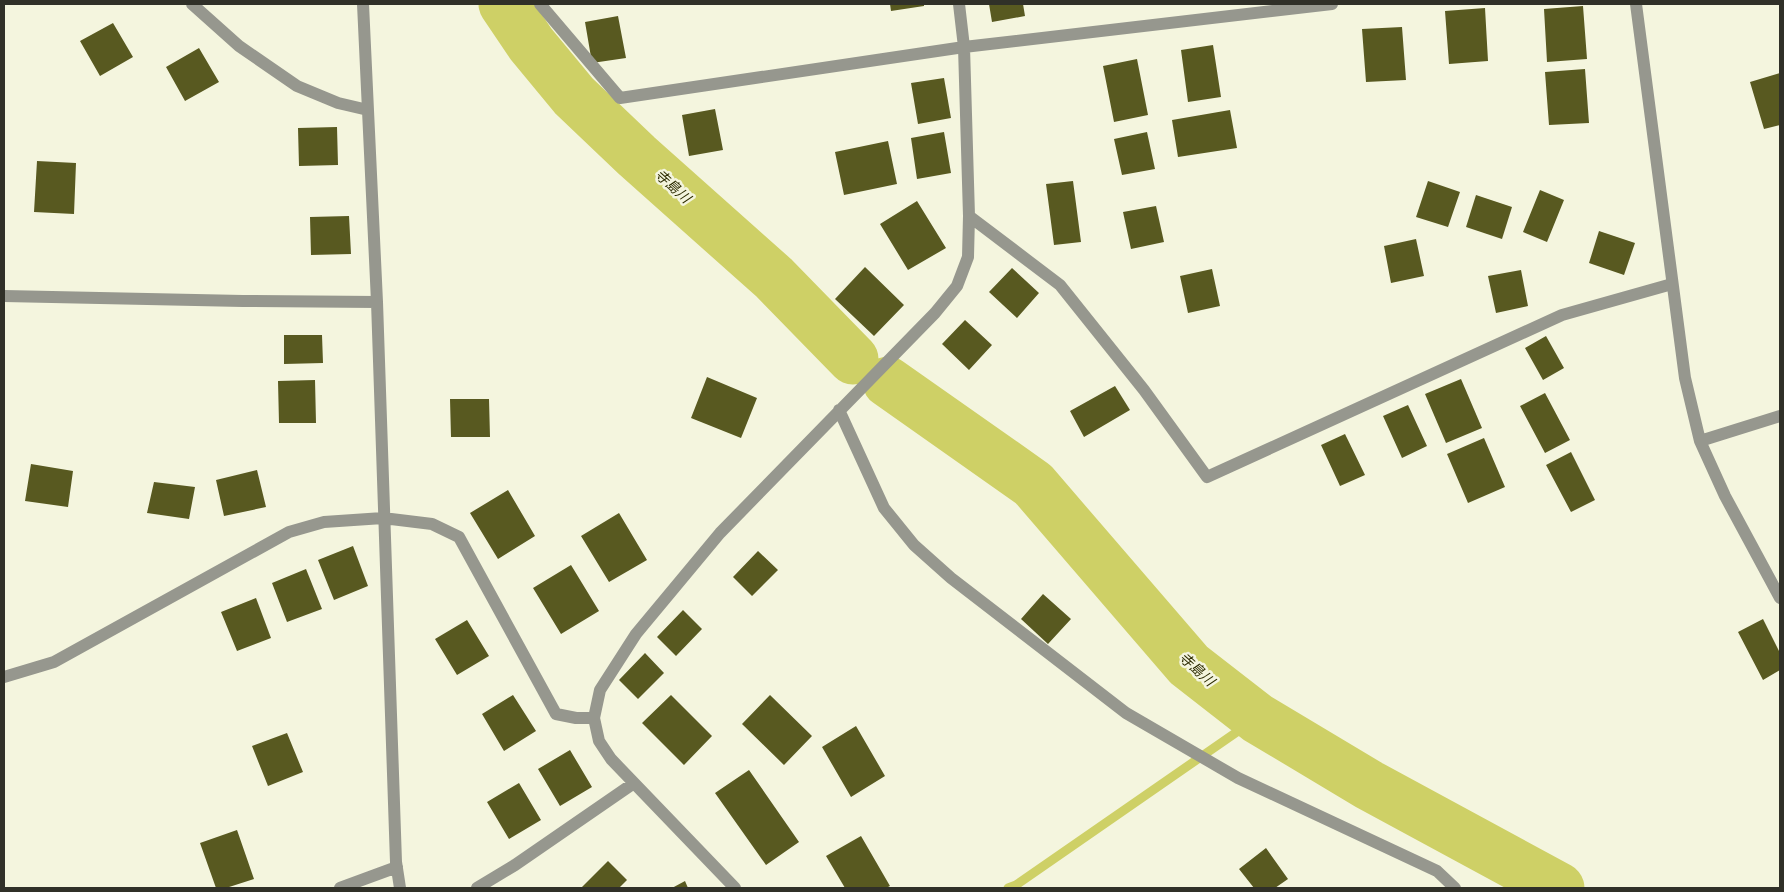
<svg xmlns="http://www.w3.org/2000/svg" width="1784" height="892" font-family="Roboto,'Noto Sans JP',sans-serif">
  <style>
    .lines { fill: none; stroke-linecap: round; stroke-linejoin: round }
    .stream { stroke: #ced066; stroke-width: 9 }
    .river { stroke: #ced066; stroke-width: 51 }
    .building { fill: #585920 }
    .minor { stroke: #96978e; stroke-width: 12 }
    .labels { text-anchor: middle; dominant-baseline: central; stroke-width: 5; stroke-linejoin: round; paint-order: stroke }
    .water-label { font-size: 14px; font-style: italic; fill: #2c2b00; stroke: #f4f5de }
  </style>
  <rect width="100%" height="100%" fill="#f4f5de"/>
  <g class="lines">
    <path class="stream" d="M 1008,888 L 1016,885 L 1257,718"/>
    <path class="river" d="M 504,4 L 531,44 L 574,96 L 637,156 L 774,278 L 853,359
      M 888,382 L 1033,484 L 1189,665 L 1257,718 L 1369,785 L 1559,888"/>
  </g>
  <path class="building" d="M 890,4 L 924,4 L 924,6 L 891,11 Z
    M 989,4 L 1023,4 L 1025,16 L 992,22 Z
    M 1583,6 L 1587,59 L 1547,62 L 1544,9 Z
    M 1485,8 L 1488,61 L 1449,64 L 1445,11 Z
    M 618,16 L 626,58 L 592,63 L 585,22 Z
    M 113,23 L 133,57 L 100,76 L 80,41 Z
    M 1402,27 L 1406,80 L 1366,82 L 1362,29 Z
    M 1213,45 L 1221,97 L 1188,102 L 1181,50 Z
    M 199,48 L 219,82 L 185,101 L 166,67 Z
    M 1137,59 L 1148,115 L 1114,122 L 1103,66 Z
    M 1585,69 L 1589,123 L 1549,125 L 1545,72 Z
    M 1780,73 L 1780,125 L 1764,129 L 1750,82 Z
    M 944,78 L 951,118 L 918,124 L 911,83 Z
    M 715,109 L 723,150 L 689,156 L 682,115 Z
    M 1230,110 L 1237,148 L 1178,157 L 1172,120 Z
    M 337,127 L 338,165 L 299,166 L 298,128 Z
    M 944,132 L 951,173 L 917,179 L 911,138 Z
    M 1147,132 L 1155,169 L 1122,175 L 1114,139 Z
    M 888,141 L 897,184 L 844,195 L 835,152 Z
    M 37,161 L 76,163 L 74,214 L 34,212 Z
    M 1073,181 L 1081,242 L 1054,245 L 1046,184 Z
    M 1428,181 L 1460,192 L 1448,227 L 1416,217 Z
    M 1540,190 L 1564,200 L 1547,242 L 1523,232 Z
    M 1476,195 L 1512,207 L 1502,239 L 1466,227 Z
    M 917,201 L 946,248 L 908,270 L 880,224 Z
    M 1156,206 L 1164,242 L 1131,249 L 1123,212 Z
    M 349,216 L 351,254 L 311,255 L 310,217 Z
    M 1599,231 L 1635,243 L 1624,275 L 1589,263 Z
    M 1416,239 L 1424,276 L 1391,283 L 1384,246 Z
    M 865,267 L 904,305 L 874,336 L 835,299 Z
    M 1012,268 L 1039,293 L 1017,318 L 989,292 Z
    M 1212,269 L 1220,306 L 1188,313 L 1180,276 Z
    M 1521,270 L 1528,306 L 1496,313 L 1488,276 Z
    M 965,320 L 992,345 L 969,370 L 942,344 Z
    M 284,335 L 322,335 L 323,363 L 284,364 Z
    M 1546,336 L 1564,368 L 1543,380 L 1525,348 Z
    M 707,377 L 757,398 L 741,438 L 691,418 Z
    M 1461,379 L 1482,428 L 1446,443 L 1425,394 Z
    M 315,380 L 316,423 L 279,423 L 278,381 Z
    M 1115,386 L 1130,410 L 1084,437 L 1070,411 Z
    M 1545,393 L 1570,440 L 1545,453 L 1520,406 Z
    M 450,399 L 489,399 L 490,437 L 451,437 Z
    M 1408,405 L 1427,446 L 1402,458 L 1383,416 Z
    M 1345,434 L 1365,475 L 1340,486 L 1321,445 Z
    M 1484,438 L 1505,487 L 1468,503 L 1447,454 Z
    M 1571,452 L 1595,500 L 1571,512 L 1546,465 Z
    M 31,464 L 73,471 L 68,507 L 25,501 Z
    M 257,470 L 266,507 L 224,516 L 216,480 Z
    M 154,482 L 195,487 L 189,519 L 147,513 Z
    M 508,490 L 535,536 L 498,559 L 470,513 Z
    M 619,513 L 647,560 L 609,582 L 581,536 Z
    M 353,546 L 368,586 L 334,600 L 318,560 Z
    M 758,551 L 778,570 L 752,596 L 733,577 Z
    M 571,565 L 599,611 L 561,634 L 533,588 Z
    M 306,569 L 322,609 L 287,622 L 272,583 Z
    M 1043,594 L 1071,619 L 1048,644 L 1021,619 Z
    M 256,598 L 271,638 L 237,651 L 221,612 Z
    M 683,610 L 702,629 L 676,656 L 657,637 Z
    M 1763,619 L 1780,653 L 1780,670 L 1763,680 L 1738,632 Z
    M 467,620 L 489,656 L 457,675 L 435,639 Z
    M 645,653 L 664,673 L 638,699 L 619,680 Z
    M 513,695 L 536,731 L 504,751 L 482,714 Z
    M 671,695 L 712,736 L 684,765 L 642,723 Z
    M 770,695 L 812,736 L 784,765 L 742,724 Z
    M 856,726 L 885,776 L 851,797 L 822,747 Z
    M 287,733 L 303,772 L 268,786 L 252,746 Z
    M 570,750 L 592,787 L 560,806 L 538,769 Z
    M 749,770 L 799,842 L 766,865 L 715,793 Z
    M 519,783 L 541,820 L 509,839 L 487,802 Z
    M 237,830 L 254,879 L 226,888 L 216,888 L 200,843 Z
    M 861,836 L 890,886 L 886,888 L 845,888 L 826,856 Z
    M 1266,848 L 1288,879 L 1275,888 L 1254,888 L 1239,869 Z
    M 608,861 L 627,880 L 619,888 L 583,888 L 582,887 Z
    M 685,881 L 688,888 L 672,888 Z"/>
  <g class="lines">
    <path class="minor" d="M 192,4 L 239,46 L 297,86 L 338,103 L 368,110
      M 363,4 L 377,302 L 396,862 L 400,888
      M 540,4 L 620,98 L 964,47 L 1332,4
      M 1636,4 L 1685,378 L 1700,441 L 1725,496 L 1780,598
      M 969,216 L 1060,285 L 1144,390 L 1207,477 L 1562,315 L 1672,284
      M 4,296 L 243,301 L 377,302
      M 839,410 L 884,508 L 914,545 L 951,578 L 1126,713 L 1238,778 L 1437,871 L 1455,888
      M 1700,441 L 1780,416
      M 4,677 L 54,662 L 289,532 L 324,522 L 383,518 L 432,524 L 459,537 L 556,714 L 576,718 L 594,718
      M 340,888 L 397,867
      M 477,888 L 515,865 L 634,783
      M 735,888 L 611,759 L 599,741 L 594,718 L 600,690 L 636,634 L 720,533 L 935,313 L 957,286 L 968,257 L 969,216 L 964,47 L 959,4"/>
  </g>
  <g class="labels">
    <g class="water-label">
      <text transform="translate(673 186) rotate(42)">寺島川</text>
      <text transform="translate(1197 669) rotate(42)">寺島川</text>
    </g>
  </g>
  <rect width="1784" height="892" fill="none" stroke="#303028" stroke-width="10"/>
</svg>
